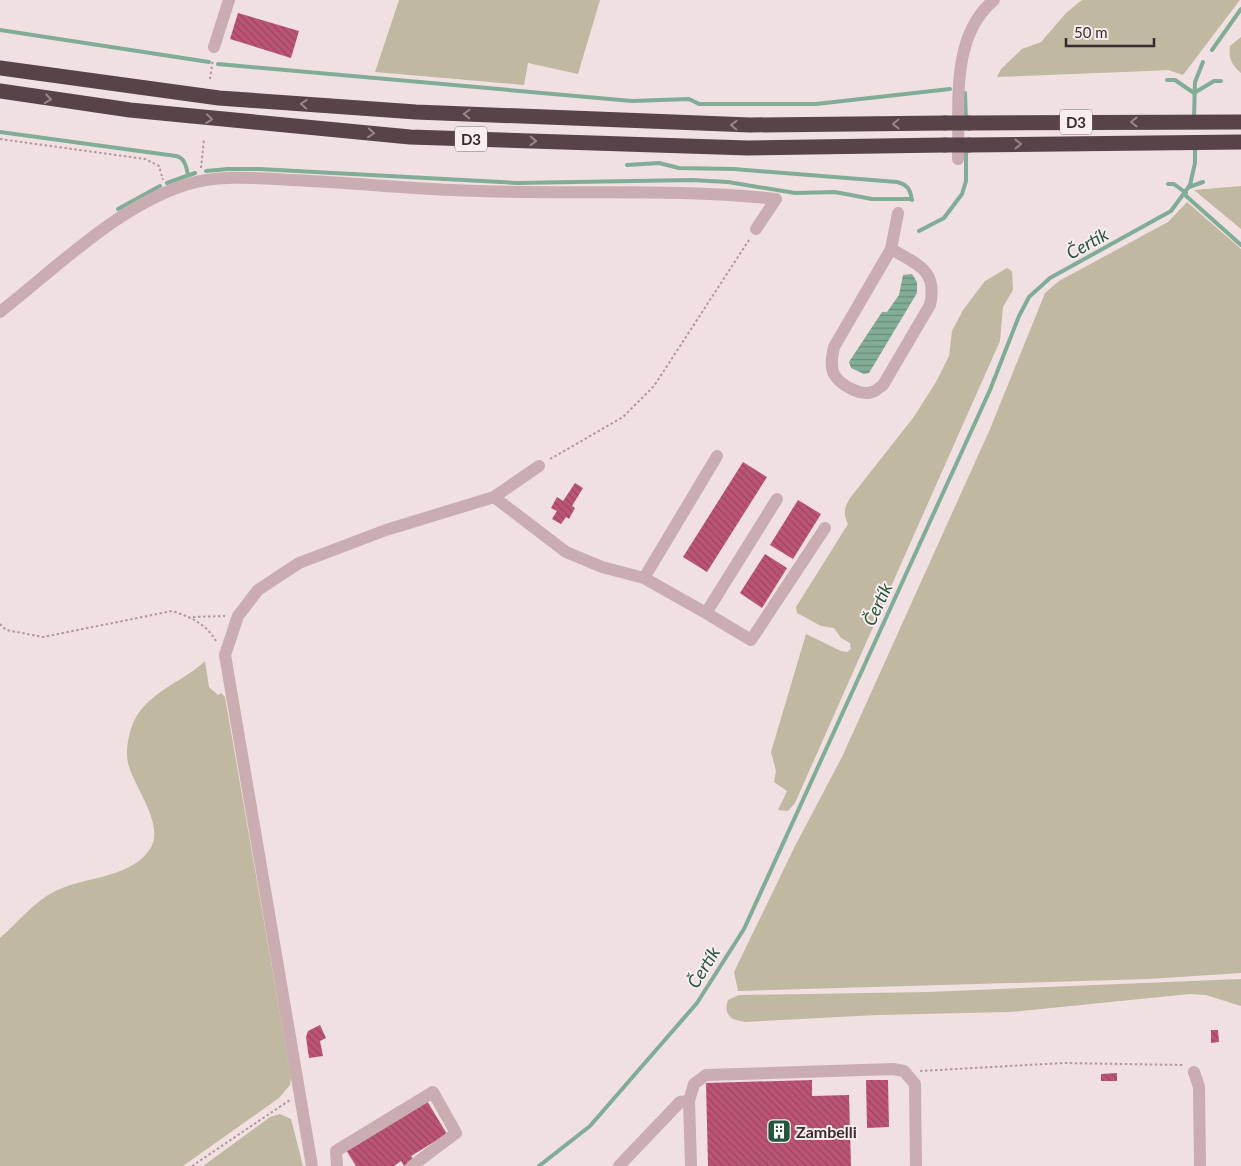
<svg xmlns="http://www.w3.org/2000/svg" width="1241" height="1166" font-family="Lato,sans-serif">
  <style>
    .green { fill: #c0b8a1 }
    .water { fill: url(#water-rules) }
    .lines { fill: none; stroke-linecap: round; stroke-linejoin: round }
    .stream { stroke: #81ac96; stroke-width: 4 }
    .building { fill: url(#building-back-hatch) }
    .path { stroke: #b5979b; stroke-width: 2; stroke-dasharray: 2.5 2.5; stroke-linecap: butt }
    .minor { stroke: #c9adb0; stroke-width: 12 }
    .highway { stroke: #584348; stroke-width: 15 }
    .highway-bridge { stroke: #584348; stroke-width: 15 }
    .oneway { stroke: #98878a }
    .labels { text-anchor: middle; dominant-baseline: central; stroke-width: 4; stroke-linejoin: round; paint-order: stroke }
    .shield { fill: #f9eded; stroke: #726567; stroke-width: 1 }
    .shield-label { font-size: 15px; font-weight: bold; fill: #382b2e }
    .poi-label { font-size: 16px; font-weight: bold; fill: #382b2e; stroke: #f9eded; text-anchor: start }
    .water-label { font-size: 18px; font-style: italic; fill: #24563d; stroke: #f9eded }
  </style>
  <defs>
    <pattern id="water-rules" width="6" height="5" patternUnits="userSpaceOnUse" patternTransform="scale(1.25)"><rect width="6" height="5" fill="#81ac96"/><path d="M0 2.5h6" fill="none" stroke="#6b8c7b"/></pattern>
    <pattern id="building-back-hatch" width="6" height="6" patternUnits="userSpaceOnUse" patternTransform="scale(1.25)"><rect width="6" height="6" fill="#bc5476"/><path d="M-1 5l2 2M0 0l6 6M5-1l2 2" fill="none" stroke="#9a4661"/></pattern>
  </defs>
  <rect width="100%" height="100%" fill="#f1e0e1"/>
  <path class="green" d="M 399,0 L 600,0 L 578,74 L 528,63 L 524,85 L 375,72 Z
    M 1082,0 L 1240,0 L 1183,75 L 1168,70 L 1149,71 L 997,77 L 1001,69 L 1022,49 L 1041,42 L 1066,13 Z
    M 1241,37 L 1241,73 C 1232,65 1228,58 1230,46 Z
    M 1241,186 L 1241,229 L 1194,190 Z
    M 1187,202 L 1241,249 L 1241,973 L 1149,979 L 738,991 L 734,972 L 795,846 L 842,757 L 990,429 L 1045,293 L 1059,281 L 1168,222 Z
    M 1007,268 L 1012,271 L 1013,290 L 1003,307 L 1000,341 L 795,803 L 788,811 L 778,810 L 787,791 L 774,782 L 776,771 L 771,752 L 806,634 L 841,651 L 847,652 L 851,649 L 850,643 L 841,638 L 834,628 L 821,626 L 797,613 L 796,607 L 848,524 C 843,514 844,508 850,498 L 913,418 L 936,382 L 949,356 L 952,331 L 963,310 L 985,281 Z
    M 205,661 L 209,687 L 218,695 L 221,693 L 225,697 L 291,1077 L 290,1085 L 279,1098 L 183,1166 L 0,1166 L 0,938 C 15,925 29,908 45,897 C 76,875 128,882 150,849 C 166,825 133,786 128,763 C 125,751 129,730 135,719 C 151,690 183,682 205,661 Z
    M 1241,979 L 1241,1006 L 1206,995 L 1190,994 L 1010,1012 L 877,1015 L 745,1022 C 731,1020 723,1015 728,1000 L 739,995 L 928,992 Z
    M 280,1114 L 291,1119 L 303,1166 L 203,1166 L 270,1117 Z"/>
  <path class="water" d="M 912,274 L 917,282 L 917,293 L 869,373 L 864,374 L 851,368 L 849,362 L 882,312 L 887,312 L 899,295 L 903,275 Z"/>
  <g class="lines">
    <path class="stream" d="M 0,30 L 209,62
      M 1212,50 L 1241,9
      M 218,64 L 632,101 L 689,99 L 699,104 L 816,104 L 950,89
      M 1167,80 L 1175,80 L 1194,93 L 1214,81 L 1221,81
      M 965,93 L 966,121
      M 1194,118 L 1195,82 L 1203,62
      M 0,132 L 176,156 C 185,158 186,166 188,175
      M 627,165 L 659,163 L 679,168 L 734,169 L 897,182 C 908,185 910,189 912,200
      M 206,171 L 228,169 L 259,169 L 517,183 L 692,180 L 728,182 L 795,193 L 835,192 L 872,199 L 912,199
      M 167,183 L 195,173
      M 1168,184 L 1174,184 L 1186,193
      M 1189,187 L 1203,182
      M 1185,195 L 1241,245
      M 118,209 L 160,186
      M 919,231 L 944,218 L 962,194 L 966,181 L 966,148
      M 539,1166 L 590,1126 L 697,1003 L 744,929 L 990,390 L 1019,316 L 1029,297 L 1050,278 L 1171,211 L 1190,185 L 1195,163 L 1195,145"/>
  </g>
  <path class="building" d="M 238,13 L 299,31 L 291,58 L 230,39 Z
    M 743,462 L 767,477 L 707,572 L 683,557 Z
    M 575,483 L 583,488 L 572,506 L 575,508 L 569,519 L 566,517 L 561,524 L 552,519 L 557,511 L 551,508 L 557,497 L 563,501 Z
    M 798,500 L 821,514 L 793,559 L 770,545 Z
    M 765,554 L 787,568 L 762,608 L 740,593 Z
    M 320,1025 L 326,1038 L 320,1041 L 323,1056 L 309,1058 L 306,1037 L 308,1031 Z
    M 1211,1030 L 1218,1030 L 1219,1042 L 1211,1043 Z
    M 1117,1073 L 1117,1081 L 1101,1081 L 1101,1074 Z
    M 812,1080 L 812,1096 L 849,1095 L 851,1166 L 708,1166 L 706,1083 Z
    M 866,1080 L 888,1080 L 889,1127 L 867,1128 Z
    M 427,1101 L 447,1134 L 411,1156 L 414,1160 L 404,1166 L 401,1161 L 394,1166 L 356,1166 L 346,1150 Z"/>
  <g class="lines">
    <path class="path" d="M 210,79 L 213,59
      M 0,139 L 145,159 L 159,166 L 163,180
      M 201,168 L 204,139
      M 550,459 L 623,417 L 654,386 L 749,240
      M 193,617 L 225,616
      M 0,624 L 6,630 L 43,637 L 172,611 C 191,617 206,624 216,641
      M 920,1071 L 1063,1063 L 1184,1065
      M 192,1166 L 290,1100"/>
    <path class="minor" d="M 214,47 L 229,0
      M 958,159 C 960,108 949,37 994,0
      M 891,249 C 917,264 938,270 930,305 L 883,385 C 880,387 876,391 872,392 C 860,396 840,385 834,374 C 830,366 832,356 834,347 L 891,249 L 898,213
      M 0,312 C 56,268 117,207 185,185 C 218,174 257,178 291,180 C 345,182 398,188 451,190 C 560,196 668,187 776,199 L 756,229
      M 717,456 L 644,578 L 706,613 L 777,499
      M 494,497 L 566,552 L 602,567 L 644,578
      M 706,613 L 751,640 L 825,528
      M 1194,1072 L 1199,1087 L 1200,1166
      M 312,1166 L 225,655 L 238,616 L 258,590 L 299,563 L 386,530 L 494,497 L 539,466
      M 337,1166 L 336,1151 L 433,1092 L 456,1133 L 412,1166
      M 619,1166 L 680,1102 L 689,1101
      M 691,1166 L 689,1101 L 694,1084 L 706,1075 L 893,1069 L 904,1071 L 915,1084 L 916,1166"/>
    <path class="highway" d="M 0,68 L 219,98 L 416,112 L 750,125 L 945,123
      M 0,91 L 130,110 L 410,137 L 748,148 L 945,145
      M 969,123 L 1241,122
      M 969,145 L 1241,142"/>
    <path class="highway-bridge" d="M 945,123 L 969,123
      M 945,145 L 969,145"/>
  </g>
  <defs><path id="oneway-chevron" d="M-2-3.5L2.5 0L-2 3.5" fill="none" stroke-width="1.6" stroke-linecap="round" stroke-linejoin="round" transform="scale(1.25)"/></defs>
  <g class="oneway">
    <use href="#oneway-chevron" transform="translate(48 99) rotate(8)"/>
    <use href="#oneway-chevron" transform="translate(304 104) rotate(-176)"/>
    <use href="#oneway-chevron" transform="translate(467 114) rotate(-178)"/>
    <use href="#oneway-chevron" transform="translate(209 119) rotate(6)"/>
    <use href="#oneway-chevron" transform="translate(1134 122) rotate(180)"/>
    <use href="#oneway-chevron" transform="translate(896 124) rotate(179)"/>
    <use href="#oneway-chevron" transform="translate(734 125) rotate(-178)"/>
    <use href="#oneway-chevron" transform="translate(371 133) rotate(5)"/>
    <use href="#oneway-chevron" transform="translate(533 141) rotate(2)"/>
    <use href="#oneway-chevron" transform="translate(1018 144) rotate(-1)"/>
  </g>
  <defs>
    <g id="building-square" transform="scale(1.25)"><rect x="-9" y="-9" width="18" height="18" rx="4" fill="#24563d" stroke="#f9eded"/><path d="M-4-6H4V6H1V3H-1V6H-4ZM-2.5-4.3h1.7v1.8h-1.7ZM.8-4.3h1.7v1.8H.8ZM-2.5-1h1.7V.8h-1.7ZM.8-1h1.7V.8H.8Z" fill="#fff"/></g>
  </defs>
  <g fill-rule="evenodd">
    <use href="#building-square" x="779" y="1131"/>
  </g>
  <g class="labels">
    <g class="shield">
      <rect x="1060" y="109.5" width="32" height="25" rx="4"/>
      <rect x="455" y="126.5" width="32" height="25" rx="4"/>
    </g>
    <g class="shield-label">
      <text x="1076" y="122">D3</text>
      <text x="471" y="139">D3</text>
    </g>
    <g class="poi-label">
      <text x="796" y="1131">Zambelli</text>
    </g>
    <g class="water-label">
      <text transform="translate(1087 243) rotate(-29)">Čertík</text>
      <text transform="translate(877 604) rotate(-65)">Čertík</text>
      <text transform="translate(703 967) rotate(-58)">Čertík</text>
    </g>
  </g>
  <path d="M1066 38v8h88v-8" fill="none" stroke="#382b2e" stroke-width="2.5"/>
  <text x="1074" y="38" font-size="15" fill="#382b2e" stroke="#f9eded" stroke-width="4" paint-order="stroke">50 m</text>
</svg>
